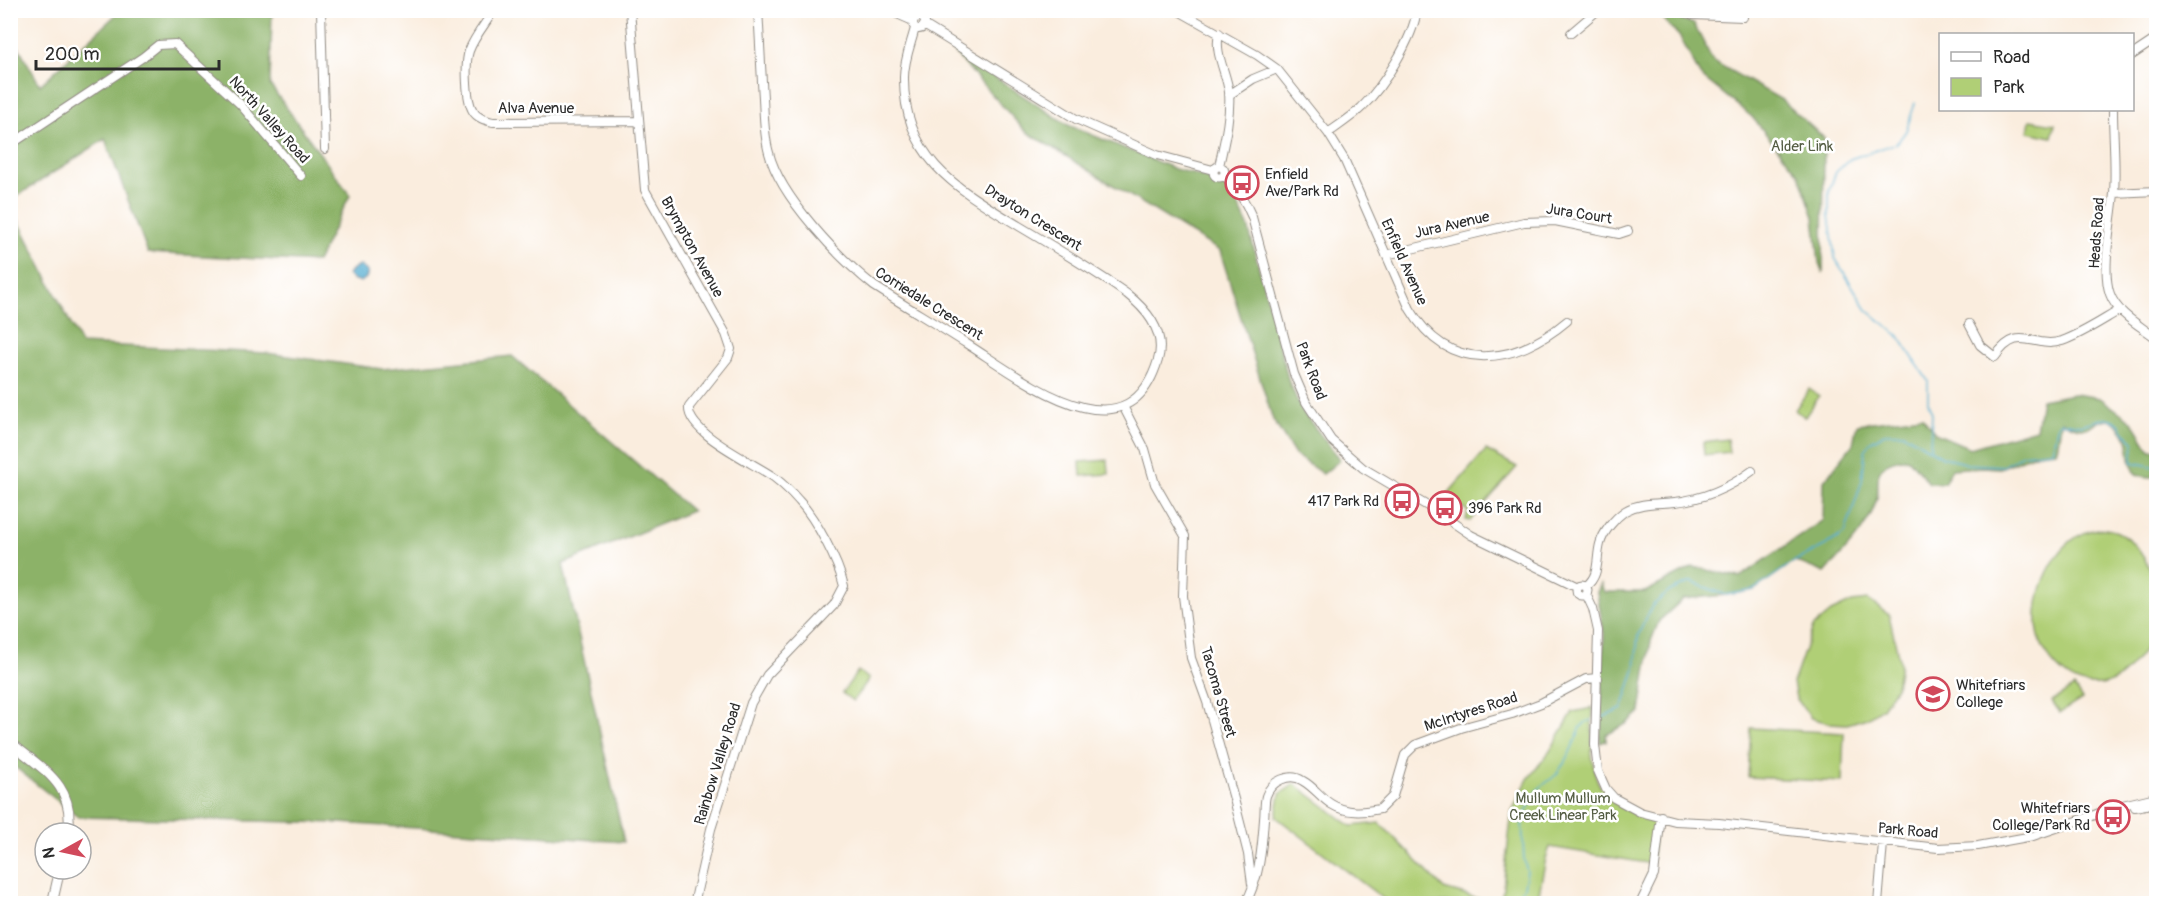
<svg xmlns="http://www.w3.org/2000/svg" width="2167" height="914" font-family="Pangolin,sans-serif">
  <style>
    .green { fill: #b0cf76; stroke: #6e7d50; stroke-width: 1.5 }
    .forest { fill: #8cb267; stroke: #5c6e49; stroke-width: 1.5 }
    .water { fill: #54aed1; stroke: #406c7e; stroke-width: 1.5 }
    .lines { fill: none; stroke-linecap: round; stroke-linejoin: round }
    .stream { stroke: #54aed1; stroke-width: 1.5 }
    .minor-casing { stroke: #928c84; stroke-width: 10 }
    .major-casing { stroke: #928c84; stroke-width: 11 }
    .minor { stroke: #fff; stroke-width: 8 }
    .major { stroke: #fff; stroke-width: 9 }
    .labels { text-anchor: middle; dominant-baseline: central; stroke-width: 5; stroke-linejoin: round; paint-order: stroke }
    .street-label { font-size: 15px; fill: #2b2b2b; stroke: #fff }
    .park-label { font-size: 15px; fill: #535c42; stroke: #fff }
    .poi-label { font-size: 15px; fill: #2b2b2b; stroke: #fff; text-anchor: start }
  </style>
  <rect width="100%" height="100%" fill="#fff"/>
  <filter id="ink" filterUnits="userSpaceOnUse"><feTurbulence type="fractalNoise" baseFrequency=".0167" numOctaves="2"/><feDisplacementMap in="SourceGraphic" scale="12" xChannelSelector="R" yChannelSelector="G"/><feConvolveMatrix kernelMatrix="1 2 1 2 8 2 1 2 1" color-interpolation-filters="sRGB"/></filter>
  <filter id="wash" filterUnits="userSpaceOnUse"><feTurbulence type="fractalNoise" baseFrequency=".008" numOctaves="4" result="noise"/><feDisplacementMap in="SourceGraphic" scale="24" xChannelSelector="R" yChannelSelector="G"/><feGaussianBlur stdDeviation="1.35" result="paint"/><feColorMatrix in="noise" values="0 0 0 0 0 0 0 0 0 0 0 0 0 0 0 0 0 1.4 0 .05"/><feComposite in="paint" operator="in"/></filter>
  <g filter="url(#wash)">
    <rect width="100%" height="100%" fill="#faedde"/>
    <path class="green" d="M 2030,120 L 2055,124 L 2052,137 L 2028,132 Z
      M 1809,389 L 1819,396 L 1805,417 L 1795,410 Z
      M 1727,439 L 1729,452 L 1704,455 L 1703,442 Z
      M 1486,450 L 1517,467 L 1470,521 L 1466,520 L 1468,511 L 1445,497 Z
      M 1108,460 L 1109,474 L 1081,476 L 1080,462 Z
      M 2098,529 C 2123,527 2138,546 2149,567 C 2152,572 2156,578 2156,583 C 2158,594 2158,609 2156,620 C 2154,637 2142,655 2130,667 C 2122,676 2112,684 2100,685 C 2067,688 2040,656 2037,625 C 2034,587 2058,535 2098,529 Z
      M 1868,600 L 1889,615 L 1900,664 L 1896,687 L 1882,708 L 1867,718 L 1847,724 L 1829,723 L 1811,718 L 1796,698 L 1793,683 L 1813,627 L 1831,612 L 1852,602 Z
      M 858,671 L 869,679 L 853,701 L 842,693 Z
      M 2074,687 L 2082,699 L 2060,713 L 2052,701 Z
      M 1593,708 C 1590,768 1586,801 1654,820 L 1656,823 L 1652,864 L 1550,847 L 1546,858 L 1537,903 L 1501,904 L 1512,811 L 1528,779 L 1550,751 L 1573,712 Z
      M 1751,728 L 1844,733 L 1842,782 L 1748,777 Z
      M 1295,784 L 1351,826 L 1380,823 L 1444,889 L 1493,903 L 1389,903 L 1276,817 L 1280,794 Z"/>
    <path class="forest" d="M 120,11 L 272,11 L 270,85 L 350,195 L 317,262 L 148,253 L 105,139 L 11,200 L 10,32 L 40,85 Z
      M 1656,12 L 1694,24 L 1713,61 L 1782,100 L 1824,138 L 1823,273 L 1819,263 L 1814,217 L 1799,174 L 1752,117 L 1700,75 L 1680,37 Z
      M 950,48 L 1068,125 L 1175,169 L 1215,180 L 1232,192 L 1248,226 L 1289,382 L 1302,411 L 1340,460 L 1323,474 L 1295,455 L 1273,420 L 1220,251 L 1025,131 Z
      M 10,204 L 81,344 L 266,353 L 382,369 L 512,356 L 692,511 L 563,564 L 624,842 L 340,823 L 78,817 L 11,764 Z
      M 2074,394 L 2100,398 L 2133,422 L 2150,450 L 2156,450 L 2156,477 L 2148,477 L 2136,474 C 2122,451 2138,438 2110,419 C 2084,420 2097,438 2062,421 C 2059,430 2059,446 2056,451 L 2037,453 L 2000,468 L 1983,467 L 1952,469 L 1944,483 L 1929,483 L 1909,459 C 1900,458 1885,462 1880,470 C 1876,478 1879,489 1877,498 C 1869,529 1845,550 1825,573 L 1795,561 L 1754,590 L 1726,595 L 1683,599 L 1659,621 L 1651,641 L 1640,712 L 1628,723 L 1606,735 L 1606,741 L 1600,743 L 1604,634 L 1597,592 L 1601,584 L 1604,592 L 1645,592 L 1693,567 L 1740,577 L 1823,520 L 1824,481 L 1853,444 L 1857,424 L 1922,416 L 1935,433 L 1970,448 L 2036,429 L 2041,400 Z"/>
    <path class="water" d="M 359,265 L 368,272 L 366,278 L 361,282 L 352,279 L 348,275 L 351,270 Z"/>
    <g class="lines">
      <path class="stream" d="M 1915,103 L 1906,131 L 1897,143 L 1850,159 L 1836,172 L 1829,191 L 1829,215 L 1835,258 L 1867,310 L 1898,335 L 1928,381 L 1928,403 L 1932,413 L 1930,448
        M 1599,719 L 1622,709 L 1635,669 L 1638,635 L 1652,606 L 1670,591 L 1691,582 L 1726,595 L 1754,590 L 1795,561 L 1828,544 L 1845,533 L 1862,481 L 1865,451 L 1870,442 L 1885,433 L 1903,433 L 1943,457 L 1967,464 L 2004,466 L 2022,454 L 2052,451 L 2058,424 L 2061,422 L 2081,425 L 2105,418 L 2111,419 L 2119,424 L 2134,444 L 2132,462 L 2156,467
        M 1511,904 L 1524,887 L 1527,871 L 1524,860 L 1522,821 L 1537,790 L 1556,775 L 1567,759 L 1581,727 L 1586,722 L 1592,720"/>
    </g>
  </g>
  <g filter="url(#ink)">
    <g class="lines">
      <g class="minor-casing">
        <path id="minor" d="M 321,10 L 325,149
          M 494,10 C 486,23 474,37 469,51 C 465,63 466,100 473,111 C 477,118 485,120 493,122 L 639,121
          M 630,10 L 645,190 L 726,334 L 731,349 L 728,358 L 689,407 C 686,433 756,464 775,478 C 784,485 792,493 799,501 C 816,519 838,561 844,586 L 834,605 L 767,675 L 751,703 L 711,829 L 694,904
          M 758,10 C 760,40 761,69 763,98 C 764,117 764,136 769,153 C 780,197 839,258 874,286 C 905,306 936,324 967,344 C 1020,377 1127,464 1158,360 C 1166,333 1147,310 1127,294 C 1093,270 1056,248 1019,226 C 958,189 903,159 904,77 C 904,60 911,44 915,28
          M 888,10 L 913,21
          M 1177,10 L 1257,55 L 1277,69 L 1328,133 L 1344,159 L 1410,309 C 1449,375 1515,365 1567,321
          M 1677,10 L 1693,15 L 1743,17
          M913 23a6 6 0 1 1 12 0a6 6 0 1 1-12 0Z
          M 924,25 L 1076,119 L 1157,155 L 1213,170
          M 1219,33 C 1214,53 1226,71 1229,92 C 1231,116 1224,143 1219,166
          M 1571,33 L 1598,10
          M 2132,55 L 2156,39
          M 1229,95 L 1253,79 L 1277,69
          M 2113,110 C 2113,137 2116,166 2114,193 C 2112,219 2101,270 2110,294 C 2117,314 2141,326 2156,338
          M 1328,133 C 1339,125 1352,117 1362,107 C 1383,87 1413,39 1417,10
          M 10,145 L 143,57 L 158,45 L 175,44 L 240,104 L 301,176
          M1213.5 172a5.5 5.5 0 1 1 11 0a5.5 5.5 0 1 1-11 0Z
          M 1224,175 C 1237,188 1245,200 1252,217 L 1294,374 L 1306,402 L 1331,440 L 1363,468 L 1436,511 L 1471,535 L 1578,587
          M 2114,193 L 2156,191
          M 1386,255 L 1524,222 L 1555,221 L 1619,234 L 1628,231
          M 1969,324 L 1980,345 L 1995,357 C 2019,322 2033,350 2062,341 C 2082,334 2101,321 2120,310
          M 1123,406 L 1145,449 L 1155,484 L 1185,536 L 1183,596 L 1191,658 L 1207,702 L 1234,799 L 1248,854 L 1252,884
          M1576.5 590a5.5 5.5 0 1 1 11 0a5.5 5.5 0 1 1-11 0Z
          M 1586,586 C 1600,576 1596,559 1600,544 C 1603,532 1615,518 1625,511 C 1641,502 1658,504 1675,502 C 1703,499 1729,488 1752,471
          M 1586,594 L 1593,609 L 1598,631 L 1595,745 L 1598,771 L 1606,789 L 1614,798 L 1640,812 L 1675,821 L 1719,823 L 1938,848 L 1978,846 L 2033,836 L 2092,816 L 2114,807 L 2156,797
          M 2135,807 L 2156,803
          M 1245,904 C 1260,878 1262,848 1264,819 C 1265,812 1264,803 1266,796 C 1271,781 1290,772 1303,781 C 1314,787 1321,798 1331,804 C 1347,814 1364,812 1380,809 L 1393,796 L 1405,755 L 1415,745 L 1461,728 L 1512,714 L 1541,703 L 1586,679 L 1598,678
          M 1640,904 L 1654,875 L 1661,816
          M 1878,904 L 1883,843"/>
      </g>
      <g class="major-casing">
        <path id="major" d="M 10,742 C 43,770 76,785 68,833
          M 52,904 L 60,869"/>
      </g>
      <use href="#minor" class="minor"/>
      <use href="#major" class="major"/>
    </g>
  </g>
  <defs>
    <g id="bus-ring" transform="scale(1.725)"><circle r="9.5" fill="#fff" stroke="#d1495b" stroke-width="1.5"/><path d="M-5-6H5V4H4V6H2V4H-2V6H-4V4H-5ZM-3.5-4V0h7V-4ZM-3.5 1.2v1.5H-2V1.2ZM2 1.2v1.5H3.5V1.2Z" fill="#d1495b"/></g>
    <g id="school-ring" transform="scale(1.725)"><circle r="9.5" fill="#fff" stroke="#d1495b" stroke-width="1.5"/><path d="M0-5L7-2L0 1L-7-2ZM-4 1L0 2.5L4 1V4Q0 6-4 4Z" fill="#d1495b"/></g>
  </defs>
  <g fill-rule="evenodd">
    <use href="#bus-ring" x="1242" y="183"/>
    <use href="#bus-ring" x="1402" y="501"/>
    <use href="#bus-ring" x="1445" y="508"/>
    <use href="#school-ring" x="1933" y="694"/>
    <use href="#bus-ring" x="2113" y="817"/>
  </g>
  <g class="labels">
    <g class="street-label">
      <text x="536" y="108">Alva Avenue</text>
      <text transform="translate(269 120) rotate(48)">North Valley Road</text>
      <text transform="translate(1579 214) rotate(9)">Jura Court</text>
      <text transform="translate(1033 218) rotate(32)">Drayton Crescent</text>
      <text transform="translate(1452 225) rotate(-13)">Jura Avenue</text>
      <text transform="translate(2097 233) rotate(-86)">Heads Road</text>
      <text transform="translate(692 247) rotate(61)">Brympton Avenue</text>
      <text transform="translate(1404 262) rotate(66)">Enfield Avenue</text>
      <text transform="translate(929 304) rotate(32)">Corriedale Crescent</text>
      <text transform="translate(1311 371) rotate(69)">Park Road</text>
      <text transform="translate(1218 692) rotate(74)">Tacoma Street</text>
      <text transform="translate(1471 712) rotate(-18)">McIntyres Road</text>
      <text transform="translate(718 764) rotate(-73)">Rainbow Valley Road</text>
      <text transform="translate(1908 831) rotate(5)">Park Road</text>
    </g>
    <g class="park-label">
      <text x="1802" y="146">Alder Link</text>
      <text x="1563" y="798">Mullum Mullum<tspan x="1563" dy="17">Creek Linear Park</tspan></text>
    </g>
    <g class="poi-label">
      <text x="1265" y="174">Enfield<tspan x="1265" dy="17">Ave/Park Rd</tspan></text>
      <text x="1379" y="501" text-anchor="end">417 Park Rd</text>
      <text x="1468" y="508">396 Park Rd</text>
      <text x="1956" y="685">Whitefriars<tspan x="1956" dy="17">College</tspan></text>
      <text x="2090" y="808" text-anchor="end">Whitefriars<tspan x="2090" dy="17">College/Park Rd</tspan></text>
    </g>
  </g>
  <rect width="2167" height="914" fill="none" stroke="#fff" stroke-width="36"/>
  <rect x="1939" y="33" width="195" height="78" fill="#ffffff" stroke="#aaaaaa" stroke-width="1.5"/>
  <rect x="1951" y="52" width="30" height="9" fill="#ffffff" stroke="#aaaaaa" stroke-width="1.5"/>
  <text x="1993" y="63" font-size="18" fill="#2b2b2b">Road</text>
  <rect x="1951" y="78" width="30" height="18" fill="#b0cf76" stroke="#aaaaaa" stroke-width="1.5"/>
  <text x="1993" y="93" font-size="18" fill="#2b2b2b">Park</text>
  <g transform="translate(63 851) rotate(262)"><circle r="28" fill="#ffffff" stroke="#aaaaaa" stroke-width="1.5"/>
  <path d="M0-4.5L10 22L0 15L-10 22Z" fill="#d1495b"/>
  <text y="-9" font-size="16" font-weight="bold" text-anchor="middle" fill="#2b2b2b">N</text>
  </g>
  <path d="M36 60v9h183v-9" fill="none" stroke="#2b2b2b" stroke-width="3"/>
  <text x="45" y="60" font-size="18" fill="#2b2b2b" stroke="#ffffff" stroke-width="4.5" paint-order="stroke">200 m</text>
</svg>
